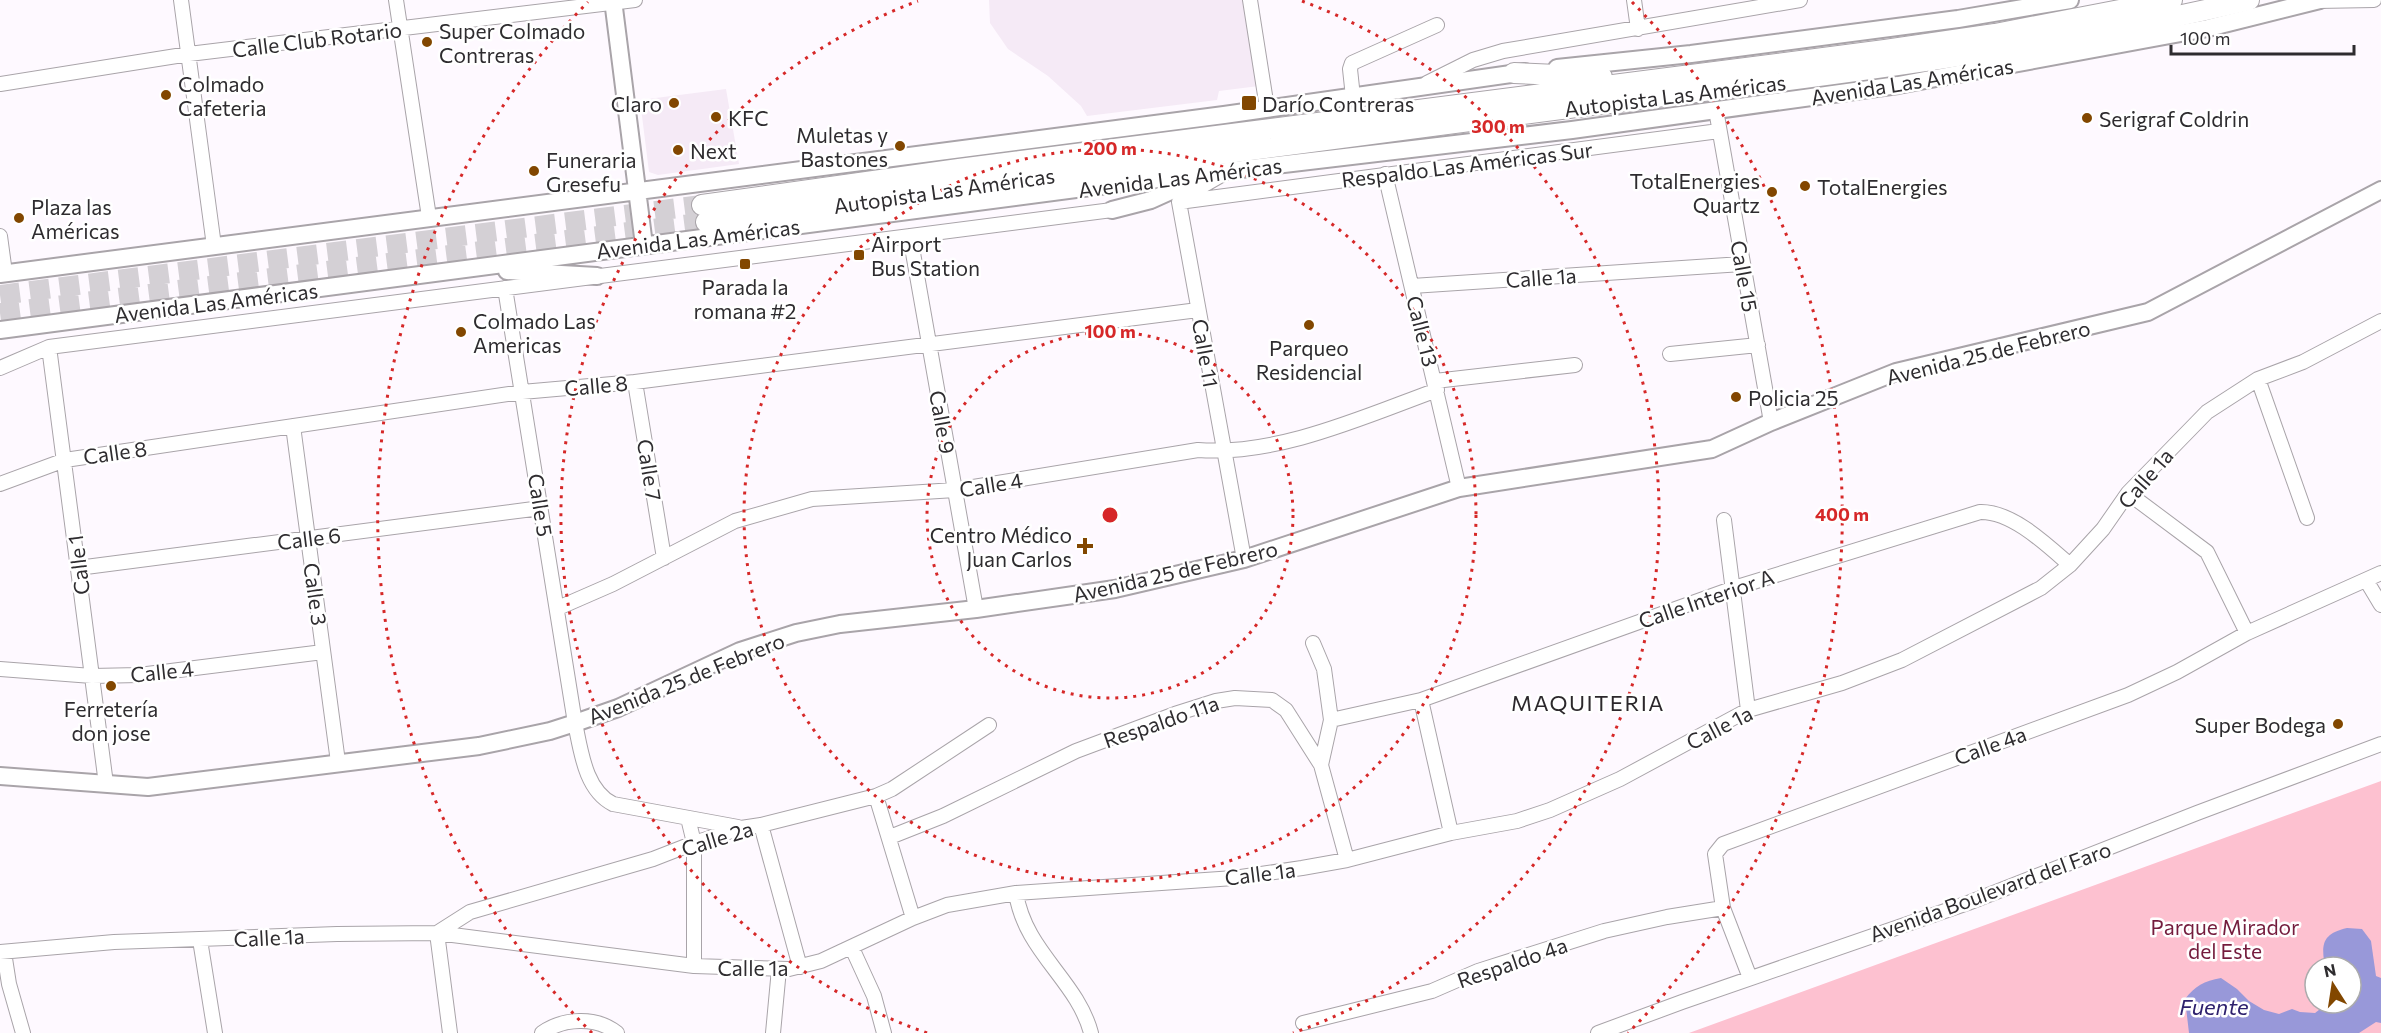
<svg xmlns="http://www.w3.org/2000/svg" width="2381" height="1033" font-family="Commissioner,sans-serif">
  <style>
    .built { fill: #f5eaf6 }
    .green { fill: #fdc1d0; fill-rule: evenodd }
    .water { fill: #9898d9 }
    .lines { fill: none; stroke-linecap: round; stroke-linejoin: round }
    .highway-tunnel { stroke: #d4d0d5; stroke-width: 20; stroke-dasharray: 20 10; stroke-linecap: butt }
    .minor-casing { stroke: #a9a4a9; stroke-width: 16 }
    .major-casing { stroke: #a9a4a9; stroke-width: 20 }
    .highway-casing { stroke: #a9a4a9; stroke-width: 22 }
    .minor { stroke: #fff; stroke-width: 14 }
    .major { stroke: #fff; stroke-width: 16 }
    .highway { stroke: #fff; stroke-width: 20 }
    .ring { fill: none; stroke: #d62828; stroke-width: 3; stroke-dasharray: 3 6 }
    .poi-dot { fill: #824700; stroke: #fff; stroke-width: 2 }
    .labels { text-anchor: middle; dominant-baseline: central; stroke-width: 5; stroke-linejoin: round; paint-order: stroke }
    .poi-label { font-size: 21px; fill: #2e2c2f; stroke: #fff; text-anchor: start }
    .street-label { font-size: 21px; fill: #2e2c2f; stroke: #fff }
    .park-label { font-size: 21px; fill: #741c3d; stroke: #fff }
    .neighbourhood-label { font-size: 22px; letter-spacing: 1.5px; fill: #2c282c; stroke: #fff }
    .water-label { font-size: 22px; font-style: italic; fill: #2e216d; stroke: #fff }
    .centre { fill: #d62828; stroke: #fff; stroke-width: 3 }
    .ring-label { font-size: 18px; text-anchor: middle; font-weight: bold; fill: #d62828; stroke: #fff; stroke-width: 5; stroke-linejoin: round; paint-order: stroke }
  </style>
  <rect width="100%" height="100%" fill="#fef9ff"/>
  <path class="built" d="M 989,0 L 1250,0 L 1259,86 L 1219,91 L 1217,100 L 1087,116 L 1081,106 L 1048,76 L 1008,49 L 990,23 Z
    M 726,89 L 739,164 L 658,175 L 649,172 L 640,100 Z"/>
  <path class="green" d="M 2381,781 L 2381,1033 L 1689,1033 ZM 2315,967 L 2351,967 L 2351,1003 L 2315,1003 Z"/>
  <path class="water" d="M 2347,928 L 2362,929 L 2371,941 L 2376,976 L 2381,978 L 2381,1023 L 2376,1022 L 2359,1033 L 2189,1033 L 2185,999 C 2195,986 2204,981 2221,978 L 2237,989 L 2249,1001 L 2264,1010 L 2279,1014 L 2292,1009 L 2300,1012 L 2315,1013 L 2328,1003 L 2351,1003 L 2351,967 L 2325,967 C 2321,944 2322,934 2347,928 Z"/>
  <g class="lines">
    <path class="highway-tunnel" d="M 0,295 L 702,205
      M 0,313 L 706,222"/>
    <g class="minor-casing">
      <path id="minor" d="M 181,0 L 214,246
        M 396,0 L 429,217
        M 1250,0 L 1267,108
        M 1634,0 L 1638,29
        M 2317,1 L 2374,0
        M 1427,83 L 1473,60 L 1503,51 L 1800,0
        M 0,84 L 189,54 L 635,0
        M 1353,97 L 1350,69 L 1352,63 L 1437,25
        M 1716,110 L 1771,422
        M 1385,174 L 1459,488
        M 1185,196 L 1225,173
        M 1179,202 L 1719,131
        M 1179,202 L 1244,559
        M 0,236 L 5,273
        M 910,236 L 976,609
        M 1412,286 L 1742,264
        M 505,288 L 575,723 C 581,751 585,790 613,804 L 738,827
        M 49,347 L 106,784
        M 1670,354 L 1758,345
        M 0,368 L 49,347 L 1112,210
        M 2258,379 L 2307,518
        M 1435,381 L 1575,365
        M 635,382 L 664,558
        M 293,426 L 338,762
        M 0,484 L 65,460 L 522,392 L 635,382 L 1198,310
        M 2128,493 L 2207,552 L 2247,633
        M 1724,520 L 1748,710
        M 78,568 L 541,508
        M 2366,580 L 2381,605
        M 558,608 L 613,584 L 735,521 L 812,499 L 955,490 L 1198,450 C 1278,456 1363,417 1437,390
        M 1313,643 L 1324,669 L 1331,720 L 1321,765
        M 0,669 L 92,676 L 139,675 L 323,652
        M 1421,700 L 1451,833
        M 1331,720 L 1421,700 L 1734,588 L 1980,512 C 2012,511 2047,545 2070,565
        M 876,796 L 913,918
        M 688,818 L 694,843 L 694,966
        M 761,825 L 800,967
        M 890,837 L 943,816 L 1076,751 L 1175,714 L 1216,701 L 1235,698 L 1272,700 L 1286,710 L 1321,765 L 1347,860
        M 1016,893 C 1025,952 1077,980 1091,1033
        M 200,940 L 215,1033
        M 852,948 L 874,996 L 884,1033
        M 0,952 L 114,942 L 337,934 L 437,933 L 694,966 L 789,969 L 821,961 L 913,918 L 947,905 L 1016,893 L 1234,878 L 1302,868 L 1347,860 L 1451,833 L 1517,821 L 1550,810 L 1620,779 L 1748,710 L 1842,683 L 1902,660 L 2041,588 L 2070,565 L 2103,529 L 2128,493 L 2207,412 L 2258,379 L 2303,362 L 2381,321
        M 4,952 L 9,984 L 23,1033
        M 1750,978 L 1723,908 L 1715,854 L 1723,844 L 2128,695 L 2177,672 L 2247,633 L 2381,573
        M 1303,1023 L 1432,991 L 1478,971 L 1604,931 L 1667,917 L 1723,908
        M 450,1033 L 437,933 L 470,912 L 653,859 L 694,843 L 741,828 L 761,825 L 876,796 L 892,789 L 989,725
        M 542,1033 C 563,1018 596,1016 617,1033
        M 773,1033 L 779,969
        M 1598,1033 L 1682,1002 L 1968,903 L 2197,813 L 2381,744"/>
    </g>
    <g class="major-casing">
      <path id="major" d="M 613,0 L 644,245
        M 1557,68 L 1691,54 L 1958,19 L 2070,0
        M 1112,210 L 1151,200 L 1193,181
        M 507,271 L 597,276
        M 0,274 L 1224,115 L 1525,72
        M 0,330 L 1091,187 L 1572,130 L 1898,85 L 2208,28 L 2320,0
        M 0,776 L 148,787 L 479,746 L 550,731 L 575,723 L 618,708 L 740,651 L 796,633 L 840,624 L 976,609 L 1115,589 L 1244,559 L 1459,488 L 1712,449 L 1771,422 L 1896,372 L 2148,312 L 2381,190"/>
    </g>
    <g class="highway-casing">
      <path id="highway" d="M 1514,73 L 1602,77
        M 702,205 L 959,169 L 1885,50 L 1995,34 L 2172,0
        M 706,222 C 991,183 1276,146 1561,109 C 1791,80 2023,54 2249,0"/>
    </g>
    <use href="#minor" class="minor"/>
    <use href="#major" class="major"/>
    <use href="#highway" class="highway"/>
  </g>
  <g class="ring">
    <circle cx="1110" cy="515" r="183"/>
    <circle cx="1110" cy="515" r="366"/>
    <path d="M927 1033A549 549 0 0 1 918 1M1302 1A549 549 0 0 1 1293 1033"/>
    <path d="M592 1033A732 732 0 0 1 588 2M1632 2A732 732 0 0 1 1628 1033"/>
  </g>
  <g class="poi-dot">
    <circle cx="427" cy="42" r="6"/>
    <circle cx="166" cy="95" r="6"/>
    <circle cx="674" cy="103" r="6"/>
    <rect x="1241" y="95" width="16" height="16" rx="3"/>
    <circle cx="716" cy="117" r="6"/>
    <circle cx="2087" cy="118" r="6"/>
    <circle cx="900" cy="146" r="6"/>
    <circle cx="678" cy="150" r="6"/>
    <circle cx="534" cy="171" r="6"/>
    <circle cx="1805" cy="186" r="6"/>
    <circle cx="1772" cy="192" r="6"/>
    <circle cx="19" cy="218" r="6"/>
    <rect x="853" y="249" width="12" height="12" rx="3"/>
    <rect x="739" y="258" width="12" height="12" rx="3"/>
    <circle cx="1309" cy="325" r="6"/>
    <circle cx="461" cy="332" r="6"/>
    <circle cx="1736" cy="397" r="6"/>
    <path d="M1082 537h6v6h6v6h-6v6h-6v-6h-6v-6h6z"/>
    <circle cx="111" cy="686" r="6"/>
    <circle cx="2338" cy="724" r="6"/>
  </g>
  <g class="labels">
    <g class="poi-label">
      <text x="439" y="30">Super Colmado<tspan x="439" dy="24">Contreras</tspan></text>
      <text x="178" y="83">Colmado<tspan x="178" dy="24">Cafeteria</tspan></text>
      <text x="662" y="103" text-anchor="end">Claro</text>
      <text x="1262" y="103">Darío Contreras</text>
      <text x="728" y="117">KFC</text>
      <text x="2099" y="118">Serigraf Coldrin</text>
      <text x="888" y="134" text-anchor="end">Muletas y<tspan x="888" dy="24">Bastones</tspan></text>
      <text x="690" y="150">Next</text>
      <text x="546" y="159">Funeraria<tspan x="546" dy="24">Gresefu</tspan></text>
      <text x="1760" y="180" text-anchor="end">TotalEnergies<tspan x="1760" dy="24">Quartz</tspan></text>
      <text x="1817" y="186">TotalEnergies</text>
      <text x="31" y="206">Plaza las<tspan x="31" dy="24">Américas</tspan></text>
      <text x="871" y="243">Airport<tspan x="871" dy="24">Bus Station</tspan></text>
      <text x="745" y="286" text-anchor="middle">Parada la<tspan x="745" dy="24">romana #2</tspan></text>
      <text x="473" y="320">Colmado Las<tspan x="473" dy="24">Americas</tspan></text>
      <text x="1309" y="347" text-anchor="middle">Parqueo<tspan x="1309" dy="24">Residencial</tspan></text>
      <text x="1748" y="397">Policia 25</text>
      <text x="1072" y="534" text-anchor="end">Centro Médico<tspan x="1072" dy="24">Juan Carlos</tspan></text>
      <text x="111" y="708" text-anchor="middle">Ferretería<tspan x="111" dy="24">don jose</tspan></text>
      <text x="2326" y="724" text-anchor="end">Super Bodega</text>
    </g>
    <g class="street-label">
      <text transform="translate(317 39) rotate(-7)">Calle Club Rotario</text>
      <text transform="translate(1912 81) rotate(-9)">Avenida Las Américas</text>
      <text transform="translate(1675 95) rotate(-7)">Autopista Las Américas</text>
      <text transform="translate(1467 164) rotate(-7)">Respaldo Las Américas Sur</text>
      <text transform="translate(1180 177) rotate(-7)">Avenida Las Américas</text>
      <text transform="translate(944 190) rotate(-8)">Autopista Las Américas</text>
      <text transform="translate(698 238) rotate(-7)">Avenida Las Américas</text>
      <text transform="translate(1745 276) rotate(80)">Calle 15</text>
      <text transform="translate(1541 277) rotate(-4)">Calle 1a</text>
      <text transform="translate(216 302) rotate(-7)">Avenida Las Américas</text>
      <text transform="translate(1423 331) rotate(76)">Calle 13</text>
      <text transform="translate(1988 352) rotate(-14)">Avenida 25 de Febrero</text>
      <text transform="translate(1206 353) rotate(80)">Calle 11</text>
      <text transform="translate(596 385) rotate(-5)">Calle 8</text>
      <text transform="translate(943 422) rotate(80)">Calle 9</text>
      <text transform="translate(115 452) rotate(-8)">Calle 8</text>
      <text transform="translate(650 470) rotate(81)">Calle 7</text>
      <text transform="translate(2145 478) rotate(-49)">Calle 1a</text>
      <text transform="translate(991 484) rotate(-9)">Calle 4</text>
      <text transform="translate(541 505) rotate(81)">Calle 5</text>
      <text transform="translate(309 538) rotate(-7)">Calle 6</text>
      <text transform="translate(78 565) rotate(-97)">Calle 1</text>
      <text transform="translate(1175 571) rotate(-13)">Avenida 25 de Febrero</text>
      <text transform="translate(316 594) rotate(82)">Calle 3</text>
      <text transform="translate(1706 598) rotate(-19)">Calle Interior A</text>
      <text transform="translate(162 671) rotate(-6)">Calle 4</text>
      <text transform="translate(686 678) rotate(-22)">Avenida 25 de Febrero</text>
      <text transform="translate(1161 721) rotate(-19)">Respaldo 11a</text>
      <text transform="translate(1719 727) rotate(-27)">Calle 1a</text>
      <text transform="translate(1990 745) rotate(-20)">Calle 4a</text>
      <text transform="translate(717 838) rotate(-17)">Calle 2a</text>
      <text transform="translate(1260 873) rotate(-7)">Calle 1a</text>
      <text transform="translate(1990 891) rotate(-20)">Avenida Boulevard del Faro</text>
      <text transform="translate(269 937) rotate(-3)">Calle 1a</text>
      <text transform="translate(1512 962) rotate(-19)">Respaldo 4a</text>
      <text x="753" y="967">Calle 1a</text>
    </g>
    <g class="park-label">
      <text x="2225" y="926">Parque Mirador<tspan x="2225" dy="24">del Este</tspan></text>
    </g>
    <g class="neighbourhood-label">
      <text x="1588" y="702">MAQUITERIA</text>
    </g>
    <g class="water-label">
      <text x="2214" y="1006">Fuente</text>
    </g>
  </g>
  <circle cx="1110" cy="515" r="9" class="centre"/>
  <g class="ring-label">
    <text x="1498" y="133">300 m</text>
    <text x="1110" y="155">200 m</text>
    <text x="1110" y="338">100 m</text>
    <text x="1842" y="521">400 m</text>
  </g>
  <g transform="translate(2333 985) rotate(348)"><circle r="28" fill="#ffffff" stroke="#ababac" stroke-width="1.5"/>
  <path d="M0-4.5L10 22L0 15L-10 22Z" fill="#824700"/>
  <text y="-9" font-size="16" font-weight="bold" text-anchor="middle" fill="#2e2c2f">N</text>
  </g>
  <path d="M2171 45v9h183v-9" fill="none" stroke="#2e2c2f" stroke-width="3"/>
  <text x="2180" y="45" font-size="18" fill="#2e2c2f" stroke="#ffffff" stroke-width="4.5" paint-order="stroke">100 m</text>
</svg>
